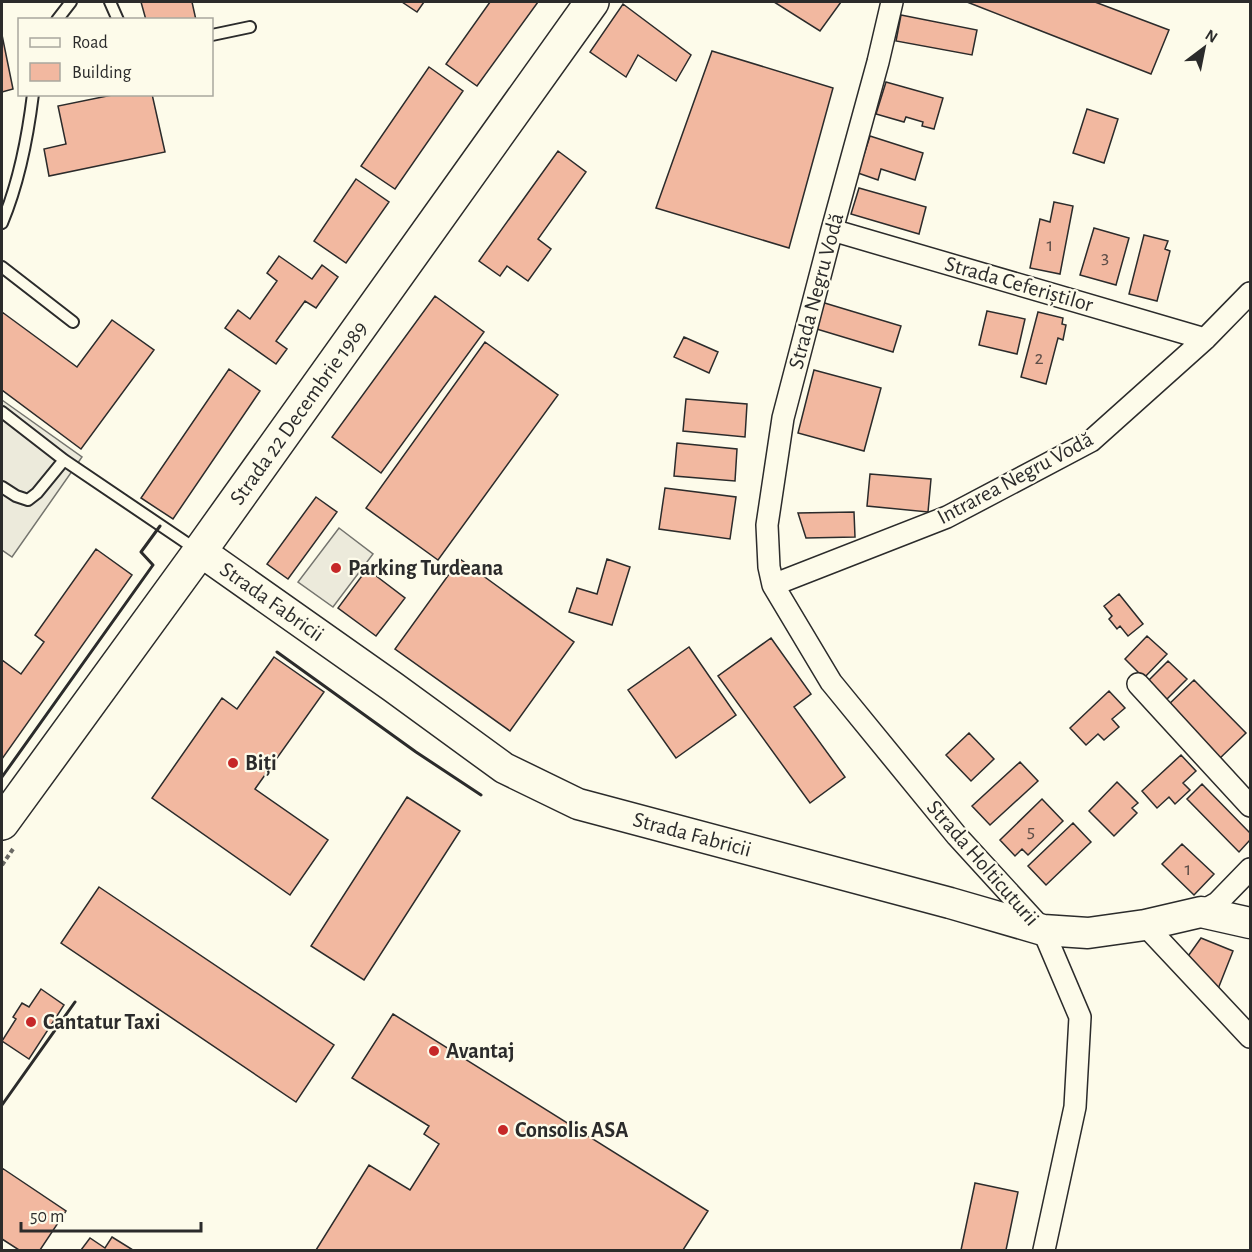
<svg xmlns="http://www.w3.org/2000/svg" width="1252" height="1252" font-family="'Alegreya Sans',sans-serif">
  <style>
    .parking { fill: #eceadb; stroke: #74746e; stroke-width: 1.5 }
    .building { fill: #f2b8a0; stroke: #2b2b2b; stroke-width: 1.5 }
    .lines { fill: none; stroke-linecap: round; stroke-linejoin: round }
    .lane-casing { stroke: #2b2b2b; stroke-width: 14 }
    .street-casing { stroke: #2b2b2b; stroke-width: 24 }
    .secondary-casing { stroke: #2b2b2b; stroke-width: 33 }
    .primary-casing { stroke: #2b2b2b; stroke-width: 36 }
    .path { stroke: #6a6964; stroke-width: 4; stroke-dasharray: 4.5 3; stroke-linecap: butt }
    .lane { stroke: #fdfbea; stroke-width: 10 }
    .street { stroke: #fdfbea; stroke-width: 21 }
    .secondary { stroke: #fdfbea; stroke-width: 30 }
    .primary { stroke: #fdfbea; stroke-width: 33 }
    .wall { stroke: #2b2b2b; stroke-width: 3 }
    .poi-dot { fill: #c62828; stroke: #fdfbea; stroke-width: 2 }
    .labels { text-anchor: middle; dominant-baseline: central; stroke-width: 4.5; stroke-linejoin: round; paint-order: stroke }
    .number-label { font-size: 20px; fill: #5d4e48 }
    .street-label { font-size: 22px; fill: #2b2b2b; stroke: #fdfbea }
    .poi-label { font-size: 22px; font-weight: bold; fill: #2b2b2b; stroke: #fdfbea; text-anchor: start }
  </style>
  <rect width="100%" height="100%" fill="#fdfbea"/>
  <path class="parking" d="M 2,400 L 82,457 L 12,557 L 2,550 Z
    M 339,528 L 373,554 L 333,607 L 298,582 Z"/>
  <path class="building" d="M 141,2 L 192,2 L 196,20 L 146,20 Z
    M 402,2 L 424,2 L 417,12 Z
    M 490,2 L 538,2 L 477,86 L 446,64 Z
    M 774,2 L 841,2 L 820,31 Z
    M 967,2 L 1095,2 L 1169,30 L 1151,74 Z
    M 623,4 L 691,55 L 676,81 L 638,55 L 626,77 L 590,52 Z
    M 901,15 L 977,30 L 972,55 L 896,41 Z
    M 2,35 L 13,89 L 2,92 Z
    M 712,51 L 833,88 L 789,248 L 656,208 Z
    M 429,67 L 463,91 L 395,189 L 361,166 Z
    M 886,82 L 943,98 L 934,129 L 922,126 L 923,122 L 906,117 L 904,122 L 876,114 Z
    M 117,94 L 152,94 L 165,152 L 49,176 L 44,149 L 66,144 L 58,106 Z
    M 1087,109 L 1118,119 L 1104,163 L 1073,153 Z
    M 870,136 L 923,153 L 915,180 L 881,169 L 878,180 L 858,173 Z
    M 558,151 L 586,172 L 538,239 L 551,249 L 528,281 L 507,266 L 500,276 L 479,261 Z
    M 356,179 L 389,202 L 346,263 L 314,241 Z
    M 859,188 L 926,207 L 919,234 L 851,214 Z
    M 1054,202 L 1073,206 L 1060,274 L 1030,268 L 1040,219 L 1050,222 Z
    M 1094,228 L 1129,238 L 1116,285 L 1080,275 Z
    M 1144,235 L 1168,241 L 1165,249 L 1170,251 L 1157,301 L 1129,294 Z
    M 279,256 L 312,279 L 322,265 L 338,277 L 316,308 L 305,301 L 276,341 L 287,349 L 276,364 L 225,328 L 238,310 L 250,319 L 277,281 L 267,273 Z
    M 435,296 L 484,332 L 381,473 L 332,437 Z
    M 818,301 L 901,326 L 893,352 L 810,327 Z
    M 987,311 L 1025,319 L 1017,354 L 979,345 Z
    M 2,312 L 77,367 L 112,320 L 154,350 L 81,449 L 2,390 Z
    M 1038,312 L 1063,318 L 1062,324 L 1066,325 L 1063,340 L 1058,338 L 1046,384 L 1021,377 Z
    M 684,337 L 718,352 L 709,373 L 674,357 Z
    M 485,342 L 558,395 L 438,560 L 366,508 Z
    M 229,369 L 260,391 L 173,519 L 141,498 Z
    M 814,370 L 881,388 L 864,451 L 798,433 Z
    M 686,399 L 747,404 L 745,437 L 683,431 Z
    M 677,443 L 737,449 L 735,481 L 674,476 Z
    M 870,474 L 931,479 L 928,512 L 867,506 Z
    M 665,488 L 736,497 L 730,539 L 659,529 Z
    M 316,497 L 337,512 L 288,579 L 267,564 Z
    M 854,512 L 855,537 L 806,538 L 798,513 Z
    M 96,549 L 132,575 L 2,759 L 2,660 L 21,674 L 44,642 L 35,635 Z
    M 460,559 L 574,642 L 510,731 L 395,649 Z
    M 607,559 L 630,567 L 612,625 L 569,612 L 577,588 L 597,594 Z
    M 367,569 L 405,598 L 376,636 L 338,608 Z
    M 1119,594 L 1143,624 L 1128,636 L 1120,626 L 1117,629 L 1109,619 L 1112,616 L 1104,606 Z
    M 1147,636 L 1167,654 L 1144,678 L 1125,659 Z
    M 771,638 L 811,694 L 794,707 L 845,777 L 810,803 L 718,676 Z
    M 689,647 L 736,715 L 676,758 L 628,690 Z
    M 274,657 L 324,692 L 255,789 L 328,840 L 290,895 L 152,798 L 222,698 L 237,709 Z
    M 1168,661 L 1187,679 L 1164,702 L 1145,684 Z
    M 1194,680 L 1246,733 L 1217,761 L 1165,708 Z
    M 1109,691 L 1125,708 L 1112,719 L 1119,727 L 1104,740 L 1098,734 L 1086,745 L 1070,728 Z
    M 969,733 L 994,759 L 971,781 L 946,755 Z
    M 1181,755 L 1196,771 L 1183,783 L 1190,790 L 1175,804 L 1169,797 L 1157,808 L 1142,791 Z
    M 1020,762 L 1038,781 L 990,825 L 972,806 Z
    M 1117,782 L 1138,803 L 1132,808 L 1137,813 L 1114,836 L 1089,811 Z
    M 1202,784 L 1250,833 L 1250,840 L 1239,852 L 1187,799 Z
    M 407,797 L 460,831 L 364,980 L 311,946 Z
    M 1042,799 L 1063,821 L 1028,855 L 1022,849 L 1015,856 L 1000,840 Z
    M 1073,823 L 1091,842 L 1046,885 L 1028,866 Z
    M 1182,844 L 1214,874 L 1194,895 L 1162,864 Z
    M 99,887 L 334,1045 L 296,1102 L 61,943 Z
    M 1201,938 L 1233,951 L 1216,994 L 1186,959 Z
    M 41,989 L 64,1005 L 29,1059 L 2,1041 L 16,1019 L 13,1017 L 22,1003 L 29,1007 Z
    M 393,1014 L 708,1211 L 683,1250 L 316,1250 L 369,1165 L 410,1190 L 439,1144 L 424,1134 L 429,1126 L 352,1078 Z
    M 2,1168 L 66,1211 L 40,1250 L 19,1250 L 2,1239 Z
    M 975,1183 L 1018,1192 L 1006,1250 L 961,1250 Z
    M 112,1237 L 133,1250 L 81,1250 L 90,1238 L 105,1248 Z"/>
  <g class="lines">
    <g class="lane-casing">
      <path id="lane" d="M 110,2 L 118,20
        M 57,20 L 71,2
        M 212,35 L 250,27
        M 2,223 C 18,185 28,135 33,94
        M 2,267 L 73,322
        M 2,412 L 64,460 L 197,550
        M 2,487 L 16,496 L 28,500 L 37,493 L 64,460"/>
    </g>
    <g class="street-casing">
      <path id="street" d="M 892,2 L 878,62 L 832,230 L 783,418 L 767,525 L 769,567 L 773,585 L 831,682 L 957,836 L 1043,930 L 1080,1017 L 1075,1107 L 1044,1250
        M 832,230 L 1205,339
        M 773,585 L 947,517 L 1091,441 L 1205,339 L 1250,293
        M 1138,684 L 1250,806
        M 1201,912 L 1217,903 L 1250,869
        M 1145,925 L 1250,1037"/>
    </g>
    <g class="secondary-casing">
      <g id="secondary">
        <path id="s1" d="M 200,551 L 393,687 L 504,768 L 578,804 L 950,903 L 1043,930 L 1088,933 L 1145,925 L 1201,912 L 1250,923"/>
      </g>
    </g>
    <g class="primary-casing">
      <g id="primary">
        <path id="s2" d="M 2,823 L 200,551 L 592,2"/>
      </g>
    </g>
    <path class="path" d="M 2,865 L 13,849"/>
    <use href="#lane" class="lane"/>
    <use href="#street" class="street"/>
    <use href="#secondary" class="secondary"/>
    <use href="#primary" class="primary"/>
    <path class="wall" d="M 277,652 L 416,752 L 481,795
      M 2,777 L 153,565 L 141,552 L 160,526
      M 2,1105 L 75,1002"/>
  </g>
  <g class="poi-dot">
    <circle cx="336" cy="568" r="6"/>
    <circle cx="233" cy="763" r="6"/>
    <circle cx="31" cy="1022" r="6"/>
    <circle cx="434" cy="1051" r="6"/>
    <circle cx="503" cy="1130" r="6"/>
  </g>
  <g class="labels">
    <g class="number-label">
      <text x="1050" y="245">1</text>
      <text x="1105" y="257">3</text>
      <text x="1039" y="358">2</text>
      <text x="1031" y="831">5</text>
      <text x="1188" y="869">1</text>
    </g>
    <g class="street-label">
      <text transform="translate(1019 284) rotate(16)">Strada Ceferiștilor</text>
      <text transform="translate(816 291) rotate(-75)">Strada Negru Vodă</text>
      <text stroke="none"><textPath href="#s2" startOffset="506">Strada 22 Decembrie 1989</textPath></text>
      <text transform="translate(1015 478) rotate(-28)">Intrarea Negru Vodă</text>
      <text stroke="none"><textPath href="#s1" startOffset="88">Strada Fabricii</textPath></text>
      <text stroke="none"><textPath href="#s1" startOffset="574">Strada Fabricii</textPath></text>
      <text transform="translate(983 863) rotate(49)">Strada Holticuturii</text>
    </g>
    <g class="poi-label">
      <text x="348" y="568">Parking Turdeana</text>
      <text x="245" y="763">Biți</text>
      <text x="43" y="1022">Cantatur Taxi</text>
      <text x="446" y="1051">Avantaj</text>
      <text x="515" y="1130">Consolis ASA</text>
    </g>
  </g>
  <rect width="1252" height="1252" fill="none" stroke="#2b2b2b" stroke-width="6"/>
  <rect x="18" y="18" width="195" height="78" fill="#fdfbea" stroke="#a9a89e" stroke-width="1.5"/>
  <rect x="30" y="38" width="30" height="9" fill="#fdfbea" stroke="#a9a89e" stroke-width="1.5"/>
  <text x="72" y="48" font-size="18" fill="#2b2b2b">Road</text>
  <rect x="30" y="63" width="30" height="18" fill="#f2b8a0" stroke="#a9a89e" stroke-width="1.5"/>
  <text x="72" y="78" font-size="18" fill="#2b2b2b">Building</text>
  <g transform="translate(1204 48) rotate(32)" stroke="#fdfbea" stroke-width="4.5" paint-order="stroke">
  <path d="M0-4.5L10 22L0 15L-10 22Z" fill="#2b2b2b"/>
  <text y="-9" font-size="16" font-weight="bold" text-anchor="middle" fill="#2b2b2b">N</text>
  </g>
  <path d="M21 1222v9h180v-9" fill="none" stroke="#2b2b2b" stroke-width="3"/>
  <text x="30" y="1222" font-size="18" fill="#2b2b2b" stroke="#fdfbea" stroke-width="4.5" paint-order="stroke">50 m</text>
</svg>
